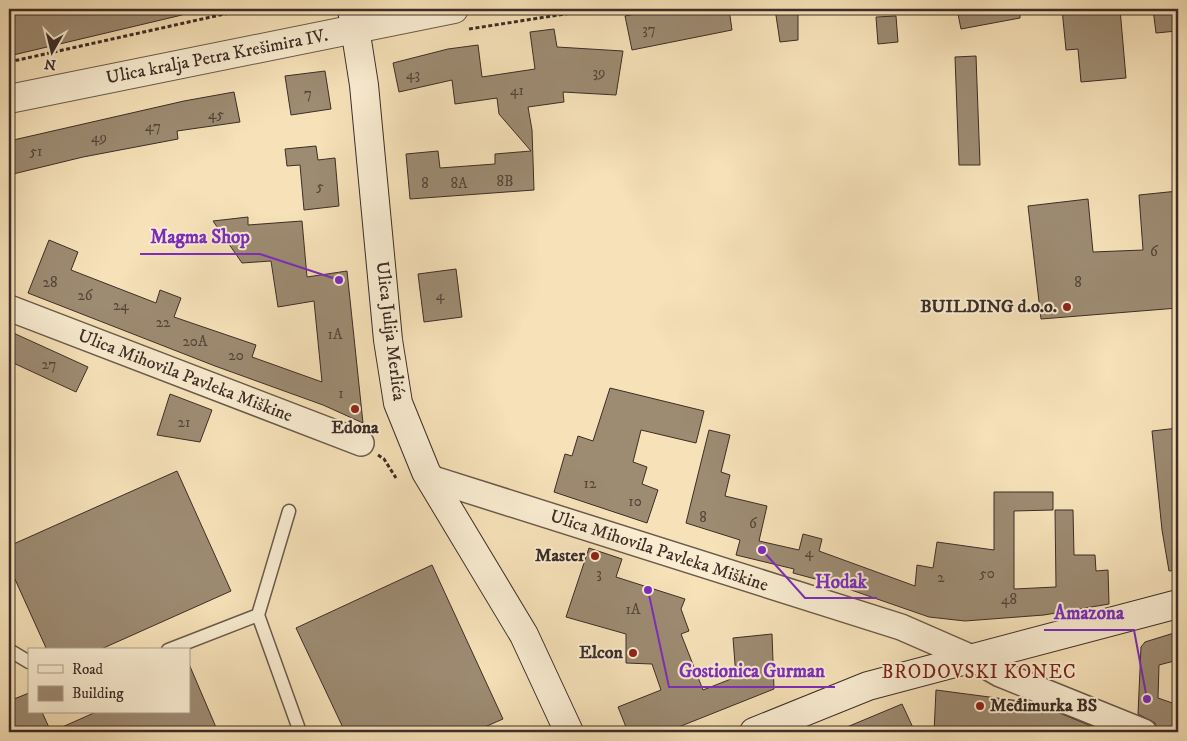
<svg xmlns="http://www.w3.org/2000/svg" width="1187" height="741" font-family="'IM FELL DW Pica',serif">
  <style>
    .building { fill: #9d8b72; stroke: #3c2d27 }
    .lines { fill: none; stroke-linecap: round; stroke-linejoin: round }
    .service-casing { stroke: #6a5a4b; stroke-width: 15 }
    .minor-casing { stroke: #6a5a4b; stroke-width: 28 }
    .tertiary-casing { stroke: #6a5a4b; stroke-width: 30 }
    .secondary-casing { stroke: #3c2d27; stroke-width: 30 }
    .path { stroke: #3c2d27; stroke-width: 3; stroke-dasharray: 4 2.5; stroke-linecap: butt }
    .service { stroke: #f9ecd1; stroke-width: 12 }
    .minor { stroke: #f9ecd1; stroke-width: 25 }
    .tertiary { stroke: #f9ecd1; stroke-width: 28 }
    .secondary { stroke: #f9ecd1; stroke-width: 28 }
    .poi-dot { fill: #8f2418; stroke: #f9ecd1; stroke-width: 2 }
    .labels { text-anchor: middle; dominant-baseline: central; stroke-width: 4; stroke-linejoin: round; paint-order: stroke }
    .number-label { font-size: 15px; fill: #54443a }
    .street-label { font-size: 18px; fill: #3c2d27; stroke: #f9ecd1 }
    .poi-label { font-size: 18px; font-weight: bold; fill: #3c2d27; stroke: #f9ecd1; text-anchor: end }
    .neighbourhood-label { font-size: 19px; letter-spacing: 1px; fill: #7a1f14; stroke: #f9ecd1 }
    .leader { fill: none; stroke: #7b2cbf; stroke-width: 2 }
    .callout-dot { fill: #7b2cbf; stroke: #f9ecd1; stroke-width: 2 }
    .callout-label { font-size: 19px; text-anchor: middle; font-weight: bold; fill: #7b2cbf; stroke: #f9ecd1; stroke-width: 4; stroke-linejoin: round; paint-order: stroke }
  </style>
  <rect width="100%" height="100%" fill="#f6e1b8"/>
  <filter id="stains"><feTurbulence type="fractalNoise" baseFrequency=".004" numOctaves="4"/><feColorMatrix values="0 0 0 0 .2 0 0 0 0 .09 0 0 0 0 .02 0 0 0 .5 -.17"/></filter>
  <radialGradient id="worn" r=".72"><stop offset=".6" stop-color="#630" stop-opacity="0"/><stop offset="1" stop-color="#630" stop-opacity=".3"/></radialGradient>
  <path class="building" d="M 9,9 L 181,9 L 182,15 L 9,56 Z
    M 660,9 L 729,9 L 732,30 L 632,50 L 625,16 Z
    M 775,9 L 798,9 L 798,40 L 780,42 Z
    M 957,9 L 1020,9 L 1020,18 L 961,29 Z
    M 1062,9 L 1120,9 L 1126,78 L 1081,82 L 1078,49 L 1066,50 Z
    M 1153,9 L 1174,9 L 1177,31 L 1156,33 Z
    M 896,16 L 898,42 L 878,44 L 876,17 Z
    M 554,29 L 557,47 L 623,51 L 616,95 L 563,92 L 564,102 L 528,107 L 532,130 L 534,190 L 410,199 L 406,154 L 438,151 L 440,168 L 495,164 L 495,154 L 531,151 L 499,114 L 497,98 L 455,104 L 452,80 L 399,92 L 393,63 L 448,49 L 478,45 L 482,77 L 535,69 L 530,32 Z
    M 976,56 L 980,165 L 959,165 L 955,57 Z
    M 325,71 L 331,109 L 291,115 L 285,76 Z
    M 234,92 L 240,122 L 177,131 L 178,139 L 83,157 L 9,175 L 9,141 L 184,101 Z
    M 316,146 L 318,160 L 335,158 L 339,206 L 304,210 L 300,165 L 287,166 L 285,149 Z
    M 1178,191 L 1178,308 L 1041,319 L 1028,206 L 1088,199 L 1093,252 L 1143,250 L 1139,195 Z
    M 248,217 L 248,225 L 302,221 L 307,277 L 347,271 L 363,423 L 323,405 L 215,366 L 28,293 L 49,240 L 78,252 L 71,270 L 156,303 L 160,290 L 181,298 L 174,317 L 256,345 L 252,357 L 322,382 L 314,301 L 278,307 L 271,261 L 242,263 L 213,221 Z
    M 456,269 L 462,317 L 424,322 L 418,274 Z
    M 9,331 L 88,367 L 76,392 L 9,361 Z
    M 610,388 L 704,411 L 696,443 L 641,430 L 633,462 L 647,467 L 642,484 L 658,490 L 647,523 L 554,492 L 565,454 L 572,456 L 578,436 L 593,441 Z
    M 170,394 L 212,410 L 200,442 L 157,435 Z
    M 1178,428 L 1178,570 L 1169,571 L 1162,530 L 1152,431 Z
    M 709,430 L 730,435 L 721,472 L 730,475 L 725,496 L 767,506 L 759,541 L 799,550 L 803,534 L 822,539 L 819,551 L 915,586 L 917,565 L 933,568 L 937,542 L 994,550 L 994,492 L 1053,492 L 1053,510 L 1014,511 L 1014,589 L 1056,587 L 1055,510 L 1073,510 L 1074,555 L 1095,555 L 1096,571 L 1108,570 L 1109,604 L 1044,615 L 965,621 L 929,617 L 834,584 L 793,573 L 794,569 L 736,555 L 740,540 L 686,523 Z
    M 177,471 L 231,591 L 99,650 L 47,650 L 9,566 L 9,546 Z
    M 589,548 L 622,559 L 616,577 L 685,599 L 681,609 L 689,631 L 681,634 L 703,690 L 736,677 L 733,638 L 772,634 L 774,689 L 666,732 L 628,732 L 618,707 L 661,690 L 652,664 L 626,663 L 626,634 L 566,617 Z
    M 432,565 L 503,719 L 473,732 L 345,732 L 296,628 Z
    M 1174,633 L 1178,660 L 1159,665 L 1158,698 L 1178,705 L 1178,732 L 1158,732 L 1155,723 L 1138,714 L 1141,647 L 1145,642 Z
    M 189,664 L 218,732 L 9,732 L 9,701 L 29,693 L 29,712 L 42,712 L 51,732 L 96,712 L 189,712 Z
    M 936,690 L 1035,703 L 1106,732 L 934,732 Z
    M 902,704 L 915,732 L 835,732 Z"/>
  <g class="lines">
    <g class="service-casing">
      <path id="service" d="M 289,511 L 258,615 L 300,732
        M 9,650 L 29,662
        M 168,650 L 258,615"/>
    </g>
    <g class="minor-casing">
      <path id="minor" d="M 9,308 L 361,443
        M 430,478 L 901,627 L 972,658 L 1000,674 L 1144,732"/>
    </g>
    <g class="tertiary-casing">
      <path id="tertiary" d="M 9,99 L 454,9"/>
    </g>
    <g class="secondary-casing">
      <path id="secondary" d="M 352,9 L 364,85 L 388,340 L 398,403 L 426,472 L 524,635 L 569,732
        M 754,732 L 868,686 L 1178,604"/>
    </g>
    <path class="path" d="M 469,29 L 597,9
      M 9,62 L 247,9
      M 378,455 L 384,459 L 396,478"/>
    <use href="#service" class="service"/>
    <use href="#minor" class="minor"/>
    <use href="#tertiary" class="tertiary"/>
    <use href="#secondary" class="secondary"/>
  </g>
  <g class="poi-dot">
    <circle cx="1067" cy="307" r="5"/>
    <circle cx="355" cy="409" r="5"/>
    <circle cx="595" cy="556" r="5"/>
    <circle cx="633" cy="653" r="5"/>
    <circle cx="980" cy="706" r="5"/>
  </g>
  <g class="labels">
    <g class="number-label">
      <text x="649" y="29">37</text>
      <text x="599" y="72">39</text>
      <text x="413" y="74">43</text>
      <text x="517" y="90">41</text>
      <text x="308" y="93">7</text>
      <text x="216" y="114">45</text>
      <text x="153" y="126">47</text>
      <text x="99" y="137">49</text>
      <text x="36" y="151">51</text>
      <text x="505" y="181">8B</text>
      <text x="425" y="183">8</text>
      <text x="459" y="183">8A</text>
      <text x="320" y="186">5</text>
      <text x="1154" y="251">6</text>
      <text x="50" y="282">28</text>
      <text x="1078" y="282">8</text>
      <text x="85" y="295">26</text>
      <text x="440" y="295">4</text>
      <text x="121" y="305">24</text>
      <text x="163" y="322">22</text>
      <text x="335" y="334">1A</text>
      <text x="195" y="341">20A</text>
      <text x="236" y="355">20</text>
      <text x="49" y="364">27</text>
      <text x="341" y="393">1</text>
      <text x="184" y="422">21</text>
      <text x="590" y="483">12</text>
      <text x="635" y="501">10</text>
      <text x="703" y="517">8</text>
      <text x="753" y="523">6</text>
      <text x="809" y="552">4</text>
      <text x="599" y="573">3</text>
      <text x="987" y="573">50</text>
      <text x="941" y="577">2</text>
      <text x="1009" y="599">48</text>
      <text x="633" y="609">1A</text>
    </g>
    <g class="street-label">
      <text transform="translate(217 57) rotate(-11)">Ulica kralja Petra Krešimira IV.</text>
      <text transform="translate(390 331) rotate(83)">Ulica Julija Merlića</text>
      <text transform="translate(185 376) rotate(21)">Ulica Mihovila Pavleka Miškine</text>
      <text transform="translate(659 551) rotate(18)">Ulica Mihovila Pavleka Miškine</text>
    </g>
    <g class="poi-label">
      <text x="1057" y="307">BUILDING d.o.o.</text>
      <text x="355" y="428" text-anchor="middle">Edona</text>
      <text x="585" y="556">Master</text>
      <text x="623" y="653">Elcon</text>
      <text x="990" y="706" text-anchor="start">Međimurka BS</text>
    </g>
    <g class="neighbourhood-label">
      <text x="979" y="672">BRODOVSKI KONEC</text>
    </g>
  </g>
  <path class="leader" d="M339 280L260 254H140M762 550L805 598H877M1147 699L1134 630H1044M648 590L669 687H835"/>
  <g class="callout-dot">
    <circle cx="339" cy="280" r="5"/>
    <circle cx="762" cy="550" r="5"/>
    <circle cx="1147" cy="699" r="5"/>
    <circle cx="648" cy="590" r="5"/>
  </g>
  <g class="callout-label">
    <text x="200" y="243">Magma Shop</text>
    <text x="841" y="588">Hodak</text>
    <text x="1089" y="619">Amazona</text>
    <text x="752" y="677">Gostionica Gurman</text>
  </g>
  <rect width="1187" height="741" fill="none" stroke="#f6e1b8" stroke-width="30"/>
  <rect x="10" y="10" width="1167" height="721" fill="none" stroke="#3c2d27" stroke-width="2.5"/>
  <rect x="15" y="15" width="1157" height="711" fill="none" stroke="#3c2d27"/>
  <rect x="28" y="648" width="162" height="65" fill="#f9ecd1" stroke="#ada08d"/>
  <rect x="38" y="665" width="25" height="8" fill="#f9ecd1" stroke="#ada08d"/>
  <text x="72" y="674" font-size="15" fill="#3c2d27">Road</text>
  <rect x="38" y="686" width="25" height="15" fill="#9d8b72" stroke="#ada08d"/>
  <text x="72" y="698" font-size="15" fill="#3c2d27">Building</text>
  <g transform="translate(52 52) rotate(188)" stroke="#f9ecd1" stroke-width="4" paint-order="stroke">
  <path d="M0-4L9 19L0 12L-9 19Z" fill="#3c2d27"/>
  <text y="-8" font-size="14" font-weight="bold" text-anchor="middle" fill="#3c2d27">N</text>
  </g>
  <rect width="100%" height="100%" filter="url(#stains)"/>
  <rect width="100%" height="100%" fill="url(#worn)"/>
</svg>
